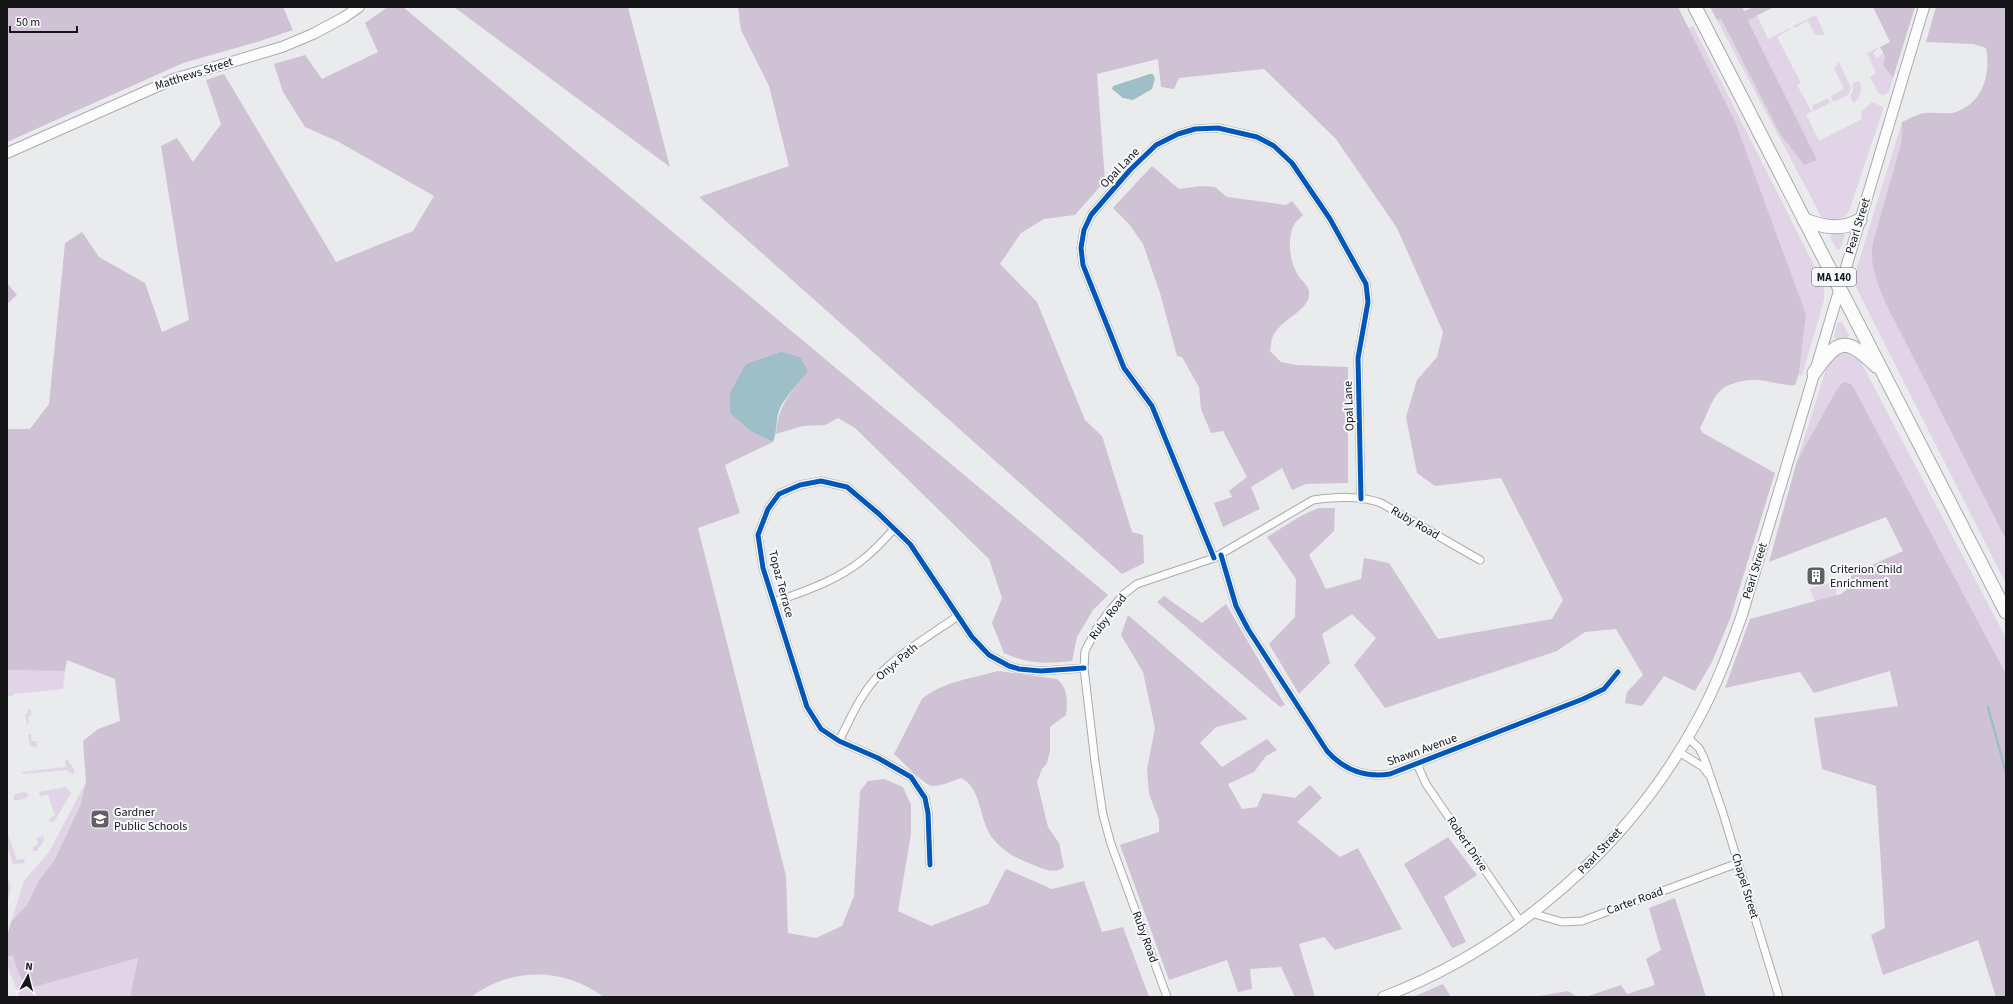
<svg xmlns="http://www.w3.org/2000/svg" width="2013" height="1004" font-family="'Source Sans 3',sans-serif">
  <style>
    .green { fill: #e1d4e7 }
    .forest { fill: #cfc2d5 }
    .water { fill: #9ebec8 }
    .lines { fill: none; stroke-linecap: round; stroke-linejoin: round }
    .stream { stroke: #9ebec8; stroke-width: 2.5 }
    .street-casing { stroke: #aaabac; stroke-width: 9 }
    .secondary-casing { stroke: #aaabac; stroke-width: 12 }
    .highway-casing { stroke: #aaabac; stroke-width: 15 }
    .street { stroke: #fcfcfc; stroke-width: 7 }
    .secondary { stroke: #fcfcfc; stroke-width: 10 }
    .highway { stroke: #fcfcfc; stroke-width: 13 }
    .cycleway-casing { stroke: #f7f8fc; stroke-width: 8 }
    .cycleway { stroke: #0057b8; stroke-width: 5 }
    .labels { text-anchor: middle; dominant-baseline: central; stroke-width: 4; stroke-linejoin: round; paint-order: stroke }
    .shield { fill: #f7f8fc; stroke: #5a5a5c; stroke-width: 1 }
    .shield-label { font-size: 11px; font-weight: bold; fill: #161618 }
    .street-label { font-size: 12px; fill: #161618; stroke: #f7f8fc }
    .poi-label { font-size: 12px; fill: #161618; stroke: #f7f8fc; text-anchor: start }
  </style>
  <rect width="100%" height="100%" fill="#eaebed"/>
  <path class="green" d="M 1757,15 L 1768,39 L 1790,28 L 1791,29 L 1777,37 L 1801,83 L 1797,85 L 1812,112 L 1806,114 L 1819,141 L 1862,119 L 1861,112 L 1872,102 L 1883,107 L 1883,110 L 1849,211 C 1843,221 1830,225 1821,216 L 1717,20 L 1721,19 L 1780,134 L 1804,165 L 1816,159 L 1748,19 Z
    M 1816,15 L 1825,35 L 1815,35 L 1808,21 L 1794,28 L 1793,26 Z
    M 1693,26 L 1824,285 L 1824,300 L 1802,376 L 1799,374 L 1806,314 L 1735,121 L 1688,28 Z
    M 1880,47 L 1873,53 L 1877,58 L 1884,53 L 1885,56 L 1883,65 L 1893,78 L 1889,92 L 1884,95 L 1879,94 L 1870,77 L 1876,73 L 1867,53 Z
    M 1839,62 L 1851,88 L 1848,95 L 1833,102 L 1831,96 L 1844,89 L 1834,68 Z
    M 1859,81 C 1863,89 1861,98 1853,103 L 1850,96 L 1853,91 L 1853,83 Z
    M 1828,98 L 1830,103 L 1814,111 L 1812,106 Z
    M 1902,122 L 1901,144 L 1873,242 L 1886,304 L 2006,540 L 2006,584 L 1855,285 L 1855,276 L 1858,264 Z
    M 1842,232 L 1845,235 L 1840,249 L 1837,250 L 1830,237 L 1833,233 Z
    M 1838,322 L 1842,322 L 1849,335 L 1847,339 L 1837,340 L 1834,336 Z
    M 1844,350 L 1858,357 L 1864,368 L 2006,638 L 2006,674 L 1855,390 L 1841,384 L 1797,461 L 1828,363 L 1831,357 Z
    M 1838,580 L 1836,596 L 1815,602 L 1810,589 Z
    M 7,670 L 65,671 L 63,689 L 14,694 L 12,696 L 7,697 Z
    M 29,709 L 31,710 L 31,716 L 28,716 L 29,723 L 27,724 L 25,716 Z
    M 28,734 L 31,735 L 32,741 L 36,741 L 37,748 L 30,745 Z
    M 67,759 L 74,769 L 74,775 L 66,770 L 23,774 L 22,772 L 66,767 L 65,761 Z
    M 86,782 L 80,806 L 54,861 L 39,880 L 27,905 L 11,922 L 24,881 L 49,852 Z
    M 66,787 L 71,793 L 54,822 L 50,822 L 49,819 L 55,815 L 48,795 L 40,796 L 39,792 Z
    M 25,792 L 29,795 L 27,797 L 16,801 L 13,799 L 15,794 Z
    M 7,832 L 17,860 L 24,859 L 25,863 L 13,864 L 7,846 Z
    M 43,836 L 44,840 L 37,851 L 33,851 L 33,847 L 38,844 L 36,838 Z
    M 7,875 L 11,888 L 7,904 Z
    M 7,956 L 13,956 L 23,983 L 34,987 L 138,958 L 130,997 L 20,997 L 8,968 Z"/>
  <path class="forest" d="M 7,7 L 283,7 L 293,30 L 260,41 L 183,63 L 7,142 Z
    M 388,7 L 403,7 L 1108,595 L 1093,610 L 1077,637 L 1072,661 C 1045,664 1029,664 1004,653 L 992,623 L 1002,598 L 989,559 L 855,428 L 838,418 L 825,425 L 803,426 L 776,434 C 778,403 791,395 807,371 L 752,432 L 773,442 L 725,465 L 740,513 L 698,528 L 786,876 L 788,933 L 816,938 L 842,926 L 854,896 L 860,791 L 868,781 L 884,779 L 903,787 L 911,805 L 911,834 L 898,911 L 931,926 L 988,904 L 1006,869 L 1052,889 L 1084,881 L 1102,932 L 1123,927 L 1149,997 L 604,997 C 563,967 512,967 471,997 L 130,997 L 138,958 L 34,987 C 20,986 17,967 13,956 L 7,956 L 7,936 L 11,922 L 27,905 L 39,880 L 54,861 L 80,806 L 86,782 L 83,741 L 98,729 L 120,721 L 115,679 L 67,660 L 65,671 L 7,670 L 7,429 L 30,429 L 49,404 L 65,243 L 82,232 L 99,257 L 145,283 L 162,332 L 189,320 L 161,146 L 177,138 L 193,162 L 221,124 L 206,80 L 224,74 L 336,262 L 413,231 L 434,196 L 337,141 L 305,127 L 283,92 L 274,64 L 305,55 L 322,79 L 378,52 L 365,23 Z
    M 454,7 L 628,7 L 670,167 Z
    M 738,7 L 1678,7 L 1735,121 L 1806,314 L 1799,374 L 1795,385 C 1782,386 1771,381 1758,380 C 1747,379 1728,383 1720,391 C 1712,398 1705,419 1700,429 L 1703,433 L 1775,473 L 1730,619 L 1712,662 L 1695,691 L 1664,676 L 1642,706 L 1625,703 L 1627,692 L 1643,675 L 1616,629 L 1585,632 L 1557,651 L 1385,708 L 1354,665 L 1376,638 L 1352,614 L 1322,634 L 1330,663 L 1299,694 L 1269,644 L 1295,617 L 1296,579 L 1267,537 L 1299,517 L 1318,508 L 1335,508 L 1334,531 L 1309,555 L 1326,589 L 1361,579 L 1364,558 L 1389,563 L 1438,639 L 1552,619 L 1563,600 L 1501,478 L 1435,486 L 1417,473 L 1406,417 L 1417,380 L 1437,357 L 1443,332 L 1397,228 L 1336,139 L 1264,69 L 1179,78 L 1174,89 L 1161,87 L 1158,59 L 1097,74 L 1105,181 L 1075,215 L 1044,219 L 1021,233 L 1000,264 L 1037,302 L 1085,420 L 1102,436 L 1132,532 L 1143,535 L 1144,563 L 1122,574 L 699,197 L 789,166 L 769,86 L 741,30 Z
    M 1710,7 L 1742,7 L 1744,11 L 1754,7 L 1774,7 L 1748,20 L 1817,160 L 1804,165 L 1780,134 L 1721,19 L 1717,20 Z
    M 1873,7 L 1915,7 L 1893,78 L 1883,65 L 1885,56 L 1880,47 L 1890,42 Z
    M 1936,7 L 2006,7 L 2006,540 L 1886,304 C 1877,281 1869,266 1873,242 L 1901,144 L 1902,122 C 1909,119 1917,114 1925,113 C 1935,112 1947,115 1956,112 C 1983,103 1991,74 1986,48 L 1973,44 L 1926,42 Z
    M 1152,166 L 1179,189 L 1201,186 L 1215,187 L 1227,197 L 1286,205 L 1292,201 L 1303,215 C 1299,219 1294,223 1293,227 C 1287,240 1290,263 1298,275 C 1302,282 1310,285 1309,295 C 1308,311 1280,320 1273,336 C 1271,340 1271,346 1270,351 L 1281,362 L 1296,365 L 1348,367 L 1348,483 L 1306,484 L 1292,490 L 1282,468 L 1251,487 L 1260,509 L 1223,527 L 1214,503 L 1232,497 L 1229,491 L 1247,477 L 1223,431 L 1211,433 L 1201,409 L 1199,387 L 1182,357 L 1177,356 L 1160,293 L 1143,244 L 1129,224 L 1113,208 Z
    M 7,283 L 17,295 L 7,304 Z
    M 1844,382 L 1851,384 L 1855,390 L 2006,674 L 2006,997 L 1996,997 L 1978,940 L 1883,975 L 1871,935 L 1885,928 L 1876,786 L 1822,769 L 1814,718 L 1898,706 L 1890,671 L 1814,693 L 1800,672 L 1725,688 L 1750,619 L 1841,594 L 1846,590 L 1852,574 L 1903,551 L 1886,517 L 1769,562 L 1797,461 L 1836,391 L 1841,384 Z
    M 1164,596 L 1202,623 L 1226,604 L 1285,705 L 1280,707 L 1157,602 Z
    M 1128,615 L 1248,719 L 1216,727 L 1200,743 L 1222,767 L 1267,739 L 1277,750 L 1266,756 L 1254,772 L 1228,784 L 1242,809 L 1257,807 L 1263,793 L 1295,798 L 1310,785 L 1322,798 L 1297,822 L 1340,857 L 1358,848 L 1402,929 L 1335,950 L 1324,937 L 1299,944 L 1315,997 L 1295,997 L 1281,967 L 1250,969 L 1252,989 L 1238,992 L 1227,960 L 1169,980 L 1120,845 L 1159,832 L 1159,820 L 1149,794 L 1147,769 L 1155,728 L 1143,672 L 1121,635 Z
    M 998,671 L 1057,679 C 1068,688 1068,703 1066,715 L 1050,727 L 1050,751 L 1047,763 L 1042,769 L 1037,782 L 1048,827 L 1059,843 L 1064,867 C 1055,874 1046,870 1036,866 C 1017,859 1003,852 991,836 C 979,818 981,787 961,778 C 952,781 942,786 933,786 C 926,787 901,760 894,754 L 922,699 C 941,682 974,678 998,671 Z
    M 1448,837 L 1477,875 L 1444,897 L 1466,942 L 1452,948 L 1404,864 Z
    M 1675,898 L 1706,997 L 1585,997 L 1621,985 L 1627,994 L 1655,985 L 1646,959 L 1661,950 L 1649,908 Z
    M 1443,984 L 1451,997 L 1413,997 Z
    M 1568,991 L 1577,997 L 1533,997 Z"/>
  <path class="water" d="M 1150,74 L 1153,74 L 1155,79 L 1152,89 L 1133,100 L 1123,98 L 1112,89 L 1113,86 Z
    M 781,352 L 800,357 L 808,371 C 801,380 786,397 781,406 C 775,417 778,430 773,442 L 752,432 L 730,413 L 730,393 L 746,364 Z"/>
  <g class="lines">
    <path class="stream" d="M 1988,707 L 2006,773"/>
    <g class="street-casing">
      <path id="street" d="M 1221,555 L 1236,606 L 1248,629 L 1327,751 C 1344,770 1364,778 1390,774 L 1583,699 L 1604,689 L 1618,672
        M 1214,558 L 1152,406 L 1124,368 L 1083,265 L 1081,248 L 1084,230 L 1091,215 L 1130,170 L 1156,145 L 1178,134 L 1195,129 L 1218,128 L 1257,137 L 1274,146 L 1292,163 L 1330,219 L 1366,284 L 1368,302 L 1358,358 L 1361,499
        M 775,602 C 804,591 836,581 861,561 C 873,552 884,540 894,529
        M 1688,738 L 1699,748 L 1704,758 L 1722,810 L 1779,997
        M 839,741 C 851,717 862,691 881,673 C 903,651 932,634 958,616
        M 1679,752 L 1703,767 L 1708,774
        M 1417,764 L 1426,784 L 1520,921
        M 930,865 L 928,813 L 925,798 L 911,777 L 878,758 L 839,741 L 821,729 L 807,707 L 763,568 L 758,535 L 768,509 L 779,494 L 800,485 L 821,481 L 847,487 L 879,514 L 910,544 L 972,637 L 989,655 L 1009,666 L 1019,669 L 1041,671 L 1084,668
        M 1531,913 L 1562,922 L 1582,921 L 1738,863
        M 1167,997 L 1111,844 L 1103,815 L 1095,762 L 1084,668 L 1085,651 L 1097,628 L 1108,613 L 1124,594 L 1137,584 L 1214,558 L 1313,500 C 1335,497 1360,495 1381,503 L 1480,560"/>
    </g>
    <g class="secondary-casing">
      <path id="secondary" d="M 7,153 L 174,79 L 282,47 L 313,34 L 343,18 L 359,7
        M 1383,997 C 1514,947 1630,845 1697,721 C 1716,687 1729,651 1742,615 L 1924,7"/>
    </g>
    <g class="highway-casing">
      <path id="highway" d="M 1695,7 L 2006,612
        M 1804,220 C 1824,227 1841,231 1860,220
        M 1814,373 C 1837,339 1846,336 1876,366"/>
    </g>
    <use href="#street" class="street"/>
    <use href="#secondary" class="secondary"/>
    <use href="#highway" class="highway"/>
    <g class="cycleway-casing">
      <path id="cycleway" d="M 1221,555 L 1236,606 L 1248,629 L 1327,751 C 1344,770 1364,778 1390,774 L 1583,699 L 1604,689 L 1618,672
        M 1214,558 L 1152,406 L 1124,368 L 1083,265 L 1081,248 L 1084,230 L 1091,215 L 1130,170 L 1156,145 L 1178,134 L 1195,129 L 1218,128 L 1257,137 L 1274,146 L 1292,163 L 1330,219 L 1366,284 L 1368,302 L 1358,358 L 1361,499
        M 930,865 L 928,813 L 925,798 L 911,777 L 878,758 L 839,741 L 821,729 L 807,707 L 763,568 L 758,535 L 768,509 L 779,494 L 800,485 L 821,481 L 847,487 L 879,514 L 910,544 L 972,637 L 989,655 L 1009,666 L 1019,669 L 1041,671 L 1084,668"/>
    </g>
    <use href="#cycleway" class="cycleway"/>
  </g>
  <defs>
    <g id="building-square" transform="scale(1)"><rect x="-9" y="-9" width="18" height="18" rx="4" fill="#606163" stroke="#f7f8fc"/><path d="M-4-6H4V6H1V3H-1V6H-4ZM-2.5-4.3h1.7v1.8h-1.7ZM.8-4.3h1.7v1.8H.8ZM-2.5-1h1.7V.8h-1.7ZM.8-1h1.7V.8H.8Z" fill="#fff"/></g>
    <g id="school-square" transform="scale(1)"><rect x="-9" y="-9" width="18" height="18" rx="4" fill="#606163" stroke="#f7f8fc"/><path d="M0-5L7-2L0 1L-7-2ZM-4 1L0 2.5L4 1V4Q0 6-4 4Z" fill="#fff"/></g>
  </defs>
  <g fill-rule="evenodd">
    <use href="#building-square" x="1816" y="576"/>
    <use href="#school-square" x="100" y="819"/>
  </g>
  <g class="labels">
    <rect class="shield" x="1812" y="268" width="44" height="18" rx="3"/>
    <g class="shield-label">
      <text x="1834" y="277">MA 140</text>
    </g>
    <g class="street-label">
      <text transform="translate(194 74) rotate(-18)">Matthews Street</text>
      <text transform="translate(1120 168) rotate(-46)">Opal Lane</text>
      <text transform="translate(1858 226) rotate(-73)">Pearl Street</text>
      <text transform="translate(1349 406) rotate(-92)">Opal Lane</text>
      <text transform="translate(1415 523) rotate(30)">Ruby Road</text>
      <text transform="translate(1755 571) rotate(-73)">Pearl Street</text>
      <text transform="translate(781 584) rotate(75)">Topaz Terrace</text>
      <text transform="translate(1108 617) rotate(-53)">Ruby Road</text>
      <text transform="translate(897 662) rotate(-40)">Onyx Path</text>
      <text transform="translate(1422 750) rotate(-20)">Shawn Avenue</text>
      <text transform="translate(1467 844) rotate(56)">Robert Drive</text>
      <text transform="translate(1600 851) rotate(-47)">Pearl Street</text>
      <text transform="translate(1745 886) rotate(73)">Chapel Street</text>
      <text transform="translate(1635 901) rotate(-20)">Carter Road</text>
      <text transform="translate(1145 937) rotate(70)">Ruby Road</text>
    </g>
    <g class="poi-label">
      <text x="1830" y="569">Criterion Child<tspan x="1830" dy="14">Enrichment</tspan></text>
      <text x="114" y="812">Gardner<tspan x="114" dy="14">Public Schools</tspan></text>
    </g>
  </g>
  <rect width="2013" height="1004" fill="none" stroke="#161618" stroke-width="16"/>
  <g transform="translate(28 976) rotate(7)" stroke="#f7f8fc" stroke-width="3" paint-order="stroke">
  <path d="M0-3L7 15L0 10L-7 15Z" fill="#161618"/>
  <text y="-6" font-size="11" font-weight="bold" text-anchor="middle" fill="#161618">N</text>
  </g>
  <path d="M10 26v6h67v-6" fill="none" stroke="#161618" stroke-width="2"/>
  <text x="16" y="26" font-size="12" fill="#161618" stroke="#f7f8fc" stroke-width="3" paint-order="stroke">50 m</text>
</svg>
